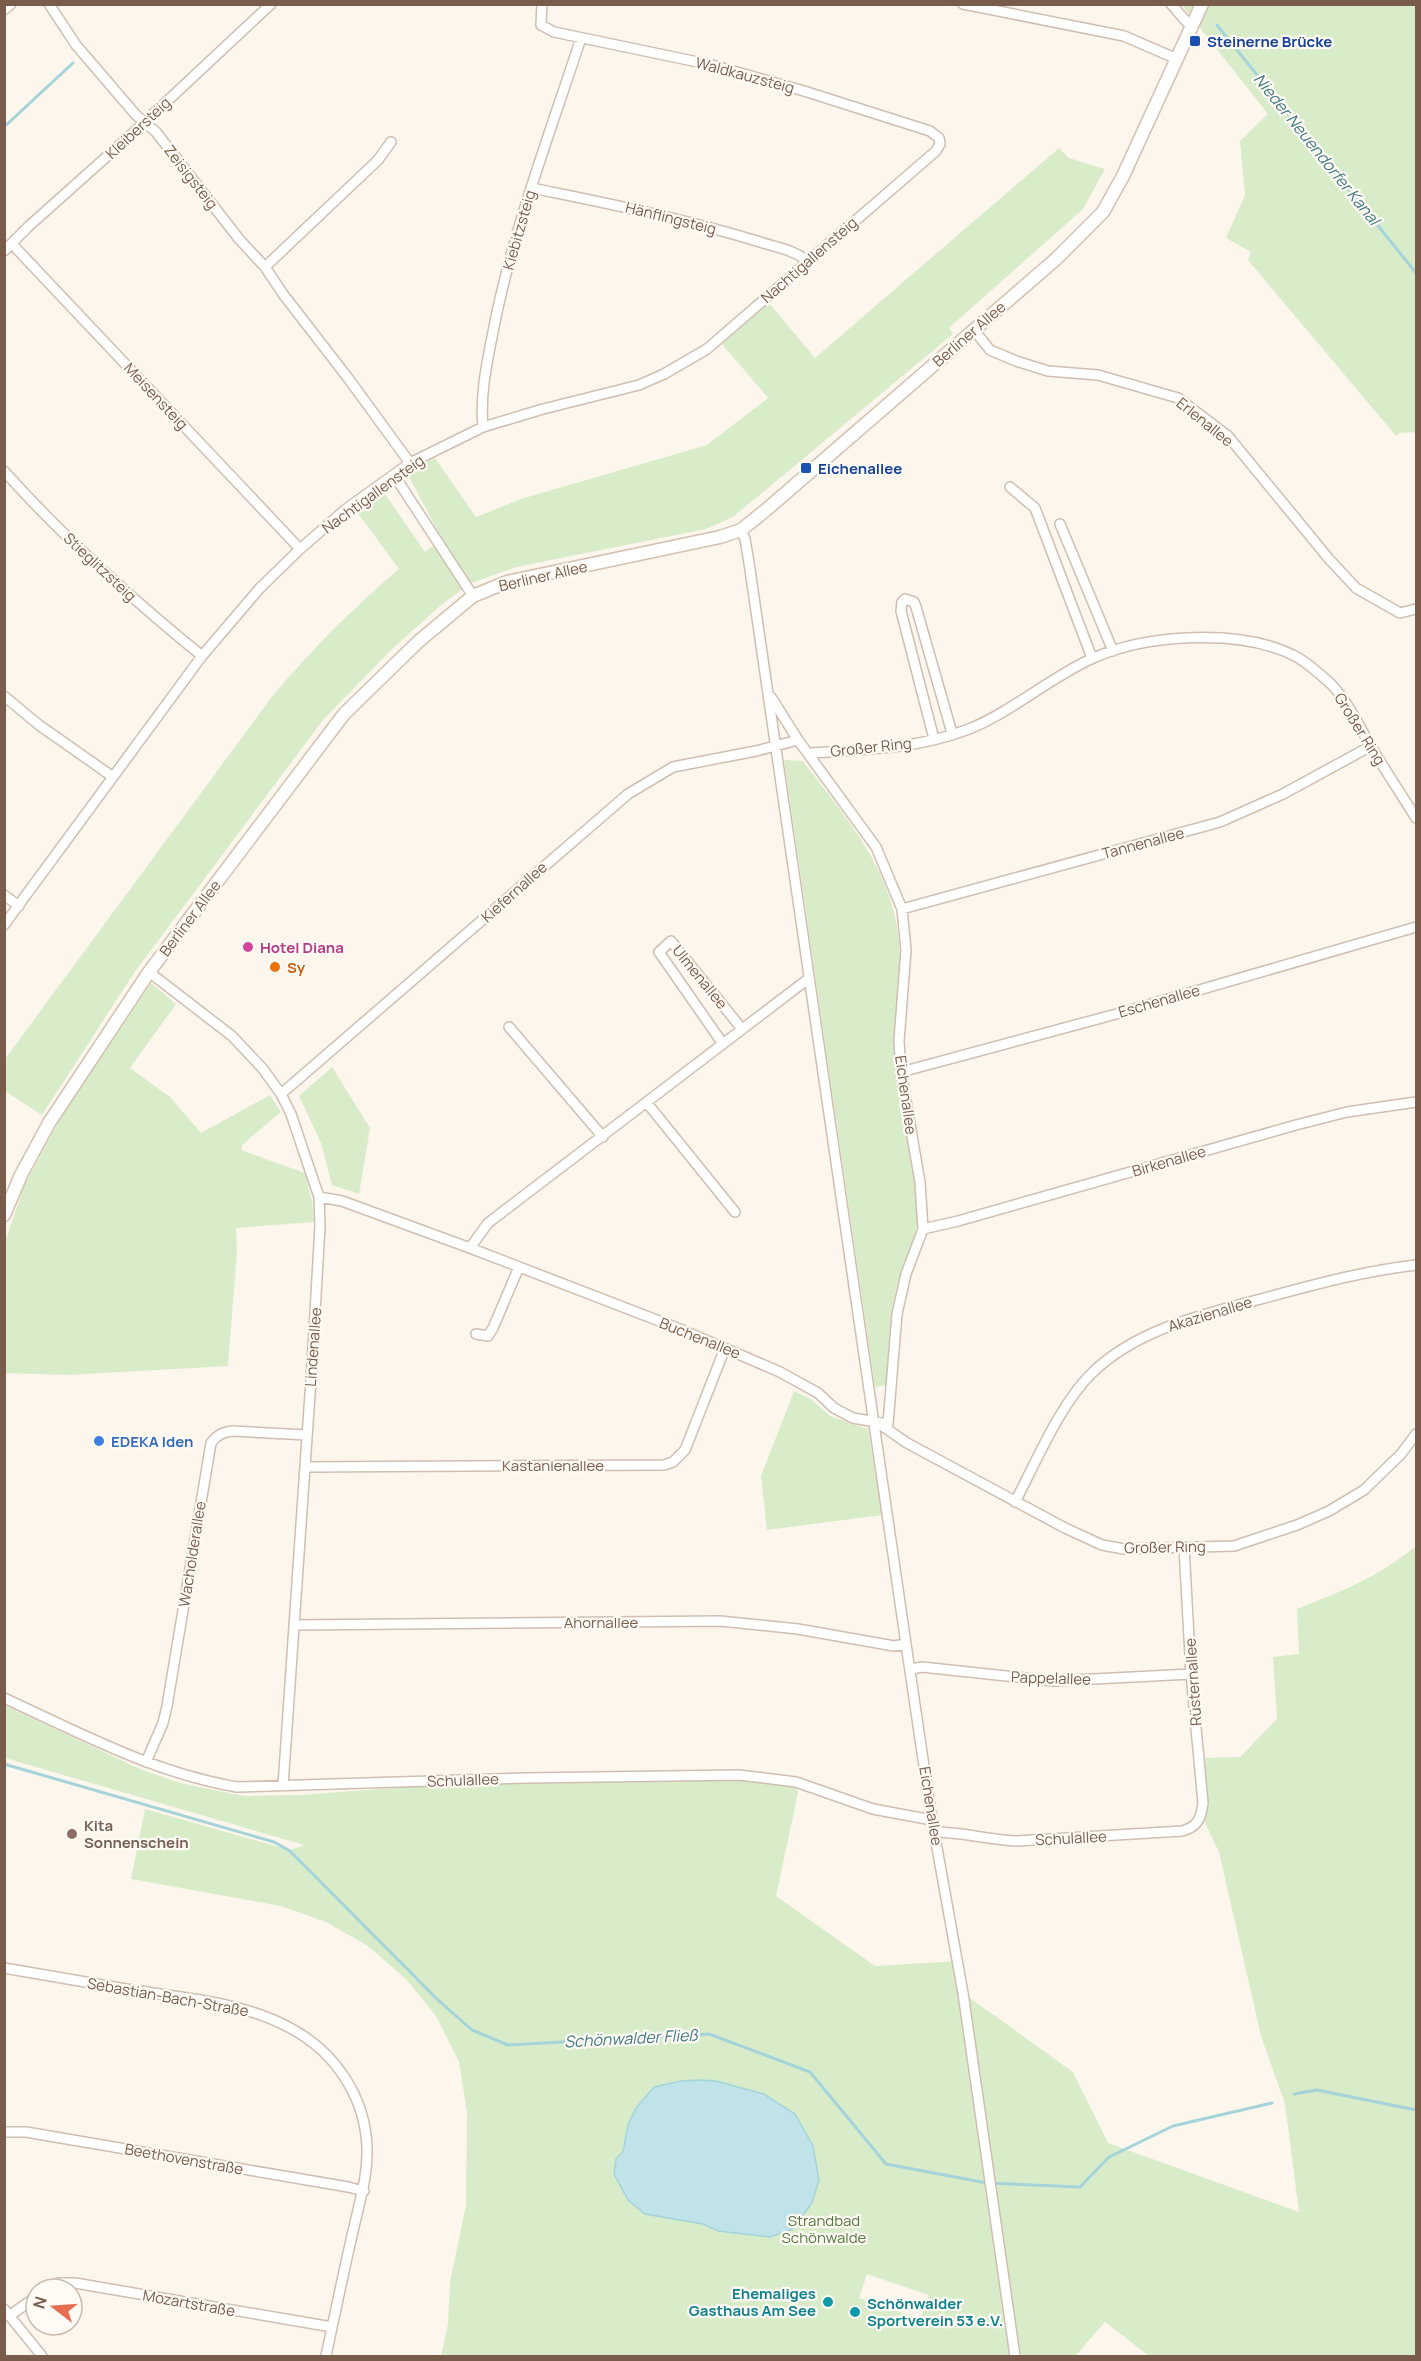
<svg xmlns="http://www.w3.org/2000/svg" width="1421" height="2361" font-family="Manrope,sans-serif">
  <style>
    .green { fill: #d8ecc9; fill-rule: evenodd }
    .water { fill: #bfe3e8; stroke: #a5d3da; stroke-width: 1.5 }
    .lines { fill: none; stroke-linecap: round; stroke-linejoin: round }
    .stream { stroke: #a5d3da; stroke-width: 3 }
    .street-casing { stroke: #d1beb0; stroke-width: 12 }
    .secondary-casing { stroke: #d6c0b0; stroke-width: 15 }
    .street { stroke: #fff; stroke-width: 9 }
    .secondary { stroke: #fff; stroke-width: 12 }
    .transit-dot { fill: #1a4fb4; stroke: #fffaf3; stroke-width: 2 }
    .hotel-dot { fill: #d1479c; stroke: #fffaf3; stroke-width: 2 }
    .food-dot { fill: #e8710a; stroke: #fffaf3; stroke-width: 2 }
    .shop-dot { fill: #3f7fe0; stroke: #fffaf3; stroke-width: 2 }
    .education-dot { fill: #8d6e63; stroke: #fffaf3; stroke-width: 2 }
    .culture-dot { fill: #0f9aa8; stroke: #fffaf3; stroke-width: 2 }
    .labels { text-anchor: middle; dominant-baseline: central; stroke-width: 4.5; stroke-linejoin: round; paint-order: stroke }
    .transit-label { font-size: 15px; font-weight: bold; fill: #164399; stroke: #fffaf3; text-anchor: start }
    .street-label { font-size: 15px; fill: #7a5c4d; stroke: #fffaf3 }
    .hotel-label { font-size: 15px; font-weight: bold; fill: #b23c85; stroke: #fffaf3; text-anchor: start }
    .food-label { font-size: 15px; font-weight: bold; fill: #c56008; stroke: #fffaf3; text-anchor: start }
    .shop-label { font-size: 15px; font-weight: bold; fill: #366cbe; stroke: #fffaf3; text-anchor: start }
    .education-label { font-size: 15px; font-weight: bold; fill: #785e54; stroke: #fffaf3; text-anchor: start }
    .park-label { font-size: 15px; fill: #537a41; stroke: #fffaf3 }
    .culture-label { font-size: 15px; font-weight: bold; fill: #0d838f; stroke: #fffaf3; text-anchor: end }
    .water-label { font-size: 16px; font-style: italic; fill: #437c86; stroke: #fffaf3 }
  </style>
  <rect width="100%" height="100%" fill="#fdf6ec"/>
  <path class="green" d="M 1182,5 L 1416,5 L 1416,435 L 1414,432 L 1399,433 L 1396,436 L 1248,260 L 1251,252 L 1226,238 L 1245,195 L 1240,141 L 1268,114 Z
    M 1059,148 L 1069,158 L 1105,169 L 1083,209 L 949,328 L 953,334 L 733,517 L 706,529 L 516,567 L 469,584 L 439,607 L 392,649 L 323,720 L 134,973 L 42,1115 L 5,1091 L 5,1059 L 271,698 C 312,649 351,610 399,569 L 357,512 L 383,491 L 425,552 L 442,539 L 407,473 L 435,458 L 476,517 L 521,499 L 707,445 L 768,398 L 722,344 L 769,303 L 815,358 Z
    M 784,760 L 803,761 C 849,822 898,875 900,956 C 900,993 891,1031 895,1069 C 901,1114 921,1173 918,1216 C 916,1242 903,1265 896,1290 C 888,1320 889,1354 887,1385 L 875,1387 Z
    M 151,983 L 176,1004 L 130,1068 L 170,1097 L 201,1133 L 270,1095 L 281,1112 L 242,1145 L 241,1150 L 305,1173 L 312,1202 L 314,1222 L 236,1228 L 237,1251 L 228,1366 L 67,1375 L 5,1373 L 5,1242 L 24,1186 L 64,1112 Z
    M 332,1067 L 370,1128 L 359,1194 L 332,1185 L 321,1143 L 299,1096 Z
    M 794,1391 L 812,1400 L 830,1416 L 868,1429 L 882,1515 L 767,1530 L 761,1476 Z
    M 1416,1546 L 1416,2356 L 1149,2356 L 1105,2322 L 1075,2356 L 441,2356 L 448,2324 L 450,2282 L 466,2205 L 467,2112 L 459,2062 L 436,2016 L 406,1979 L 368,1946 L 326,1922 L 281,1906 L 131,1879 L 145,1809 L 290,1850 L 304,1845 L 5,1758 L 4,1705 L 140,1769 L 180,1783 L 244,1796 L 300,1795 L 526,1778 L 680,1774 L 796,1782 L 798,1793 L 776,1896 L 875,1966 L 957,1961 L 963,1993 L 1073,2072 L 1108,2143 L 1299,2212 L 1285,2104 L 1261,2036 L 1219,1852 L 1202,1816 L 1199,1758 L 1240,1757 L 1277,1719 L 1273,1657 L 1299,1654 L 1297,1609 C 1344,1590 1377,1578 1416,1546 ZM 716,2081 L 725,2084 L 718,2231 L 703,2224 L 645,2214 L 628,2200 L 614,2174 L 616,2159 L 623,2152 L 628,2125 L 635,2108 L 653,2087 ZM 867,2274 L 929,2295 L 920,2319 L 859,2298 Z"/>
  <path class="water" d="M 700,2080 L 716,2081 L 764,2094 L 795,2114 L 813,2146 L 819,2180 L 812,2203 L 793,2229 L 770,2237 L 718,2231 L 703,2224 L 645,2214 L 628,2200 L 614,2174 L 616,2159 L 623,2152 L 628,2125 L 636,2108 L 654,2087 L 681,2081 Z"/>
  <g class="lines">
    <path class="stream" d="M 1416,4 L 1416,5
      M 1217,25 L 1416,273
      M 4,127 L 73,63
      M 4,1764 L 274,1842 L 290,1851 L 438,2000 L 472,2030 L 508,2045 L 709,2034 L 810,2072 L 886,2164 L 987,2183 L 1080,2187 L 1109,2157 L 1173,2126 L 1272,2103
      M 1294,2094 L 1317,2090 L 1416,2110"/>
    <g class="street-casing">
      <path id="street" d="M 49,4 L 76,45 L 136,115 L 156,132 L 239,239 L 265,267 L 283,294 L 348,378 L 410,463
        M 963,4 L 1124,36 L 1177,59
        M 1171,4 L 1192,28
        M 4,10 L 11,4
        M 532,188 C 609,204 686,219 760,242 C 775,247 795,250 807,261
        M 12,244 L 300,549
        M 4,251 L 29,226 L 132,134 L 271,4
        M 265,267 L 378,160 L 391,142
        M 974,330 L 990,350 L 1016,361 L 1048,371 L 1098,375 L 1178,398 L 1228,436 L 1329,559 L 1356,588 L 1400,613 L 1416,609
        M 483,427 C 480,397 486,367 492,337 C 511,235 549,136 581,38
        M 4,471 C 65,539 132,599 202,656
        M 394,475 L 473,596
        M 1010,487 L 1035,508 L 1092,658
        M 1060,524 L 1113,651
        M 741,530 L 745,539 L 749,563 L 906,1644 L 932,1820 L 963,1993 L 1015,2356
        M 4,696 L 39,725 L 113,777
        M 934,739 L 901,611 L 902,602 L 905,599 L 914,602 L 916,607 L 952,733
        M 808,753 C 862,750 918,749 969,729 C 1013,711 1048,679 1091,659 C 1146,634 1240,628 1295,656 C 1308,663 1320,674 1331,684 C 1348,702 1358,724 1370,745 C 1385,770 1401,794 1416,818
        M 4,895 L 19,906
        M 902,909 L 1220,822 L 1283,794 L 1371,746
        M 4,925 L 202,656 L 260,588 L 300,549 L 346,509 L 410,463 L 483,427 L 543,409 L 639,385 L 664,374 L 707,349 L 936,151 L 940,144 L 939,138 L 930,131 L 804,91 L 712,65 L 554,32 L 541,25 L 542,4
        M 149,972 L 232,1036 L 263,1069 L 281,1094 L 291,1114 L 319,1197 L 320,1226 L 312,1365 L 283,1786
        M 509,1027 L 603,1137
        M 723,1044 L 659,952 L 671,941 L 742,1029
        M 901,1072 L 1120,1013 L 1416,927
        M 281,1094 L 628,794 L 673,767 L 756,751 L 798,740
        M 647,1103 L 735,1212
        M 319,1197 L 342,1201 L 470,1248 L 680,1329 L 780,1372 L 818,1393 L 834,1408 L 853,1418 L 888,1424 L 897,1314 L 906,1274 L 923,1229 L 920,1182 L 901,1072 L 899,1041 L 906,950 L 902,909 L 876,847 L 798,740 L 771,697
        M 923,1229 L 958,1221 L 1296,1125 L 1347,1112 L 1416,1102
        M 470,1248 L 488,1223 L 808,979
        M 476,1334 L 488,1336 L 493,1328 L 519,1267
        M 881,1425 L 907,1443 L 1065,1528 L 1102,1545 L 1124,1549 L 1234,1546 L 1297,1525 L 1329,1511 L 1364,1490 L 1401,1454 L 1416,1434
        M 306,1467 L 664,1465 L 673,1462 L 685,1450 L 725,1348
        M 1015,1502 C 1036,1462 1060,1404 1092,1373 C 1137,1329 1202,1315 1261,1299 C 1313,1285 1363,1271 1416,1265
        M 294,1625 L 720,1621 L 798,1629 L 894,1646 L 906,1644
        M 911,1669 L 922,1667 L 1054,1681 L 1191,1674
        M 4,1698 C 80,1733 154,1773 237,1787 L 526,1778 L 739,1775 L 796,1782 L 873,1809 L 932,1820
        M 146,1762 L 163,1723 L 167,1706 L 211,1443 C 217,1435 223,1432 233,1431 L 307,1435
        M 934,1832 C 963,1832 989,1840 1017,1841 L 1182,1831 C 1198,1827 1201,1818 1203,1803 L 1191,1674 L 1184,1547
        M 4,1968 C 45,1975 85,1982 126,1989 C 204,2001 299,2005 345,2078 C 358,2098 366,2123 367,2147 C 368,2175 360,2200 354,2227 C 344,2270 335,2313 326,2356
        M 4,2132 L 26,2132 L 348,2187 L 364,2191
        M 47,2289 L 58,2283 L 75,2283 L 332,2327
        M 4,2309 L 42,2356
        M 9,2316 L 36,2297"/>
    </g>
    <g class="secondary-casing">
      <path id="secondary" d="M 4,1215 L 21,1175 L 49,1123 L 149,972 L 344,714 L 419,641 L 473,596 L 507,582 L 720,537 L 741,530 L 766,510 L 1056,259 L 1103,212 L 1123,176 L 1202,4"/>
    </g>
    <use href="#street" class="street"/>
    <use href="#secondary" class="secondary"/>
  </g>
  <g class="transit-dot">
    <rect x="1189" y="35" width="12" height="12" rx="3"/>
    <rect x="800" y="462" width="12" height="12" rx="3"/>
  </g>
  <circle class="hotel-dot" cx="248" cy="947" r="6"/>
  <circle class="food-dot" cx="275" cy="967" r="6"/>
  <circle class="shop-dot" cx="99" cy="1441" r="6"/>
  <circle class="education-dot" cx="72" cy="1834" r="6"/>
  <g class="culture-dot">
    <circle cx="828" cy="2302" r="6"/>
    <circle cx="855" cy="2312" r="6"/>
  </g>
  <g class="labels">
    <g class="transit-label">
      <text x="1207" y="41">Steinerne Brücke</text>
      <text x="818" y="468">Eichenallee</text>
    </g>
    <g class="street-label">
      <text transform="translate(745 75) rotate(15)">Waldkauzsteig</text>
      <text transform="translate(138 128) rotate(-43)">Kleibersteig</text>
      <text transform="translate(191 177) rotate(52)">Zeisigsteig</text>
      <text transform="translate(671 218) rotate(14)">Hänflingsteig</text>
      <text transform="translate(519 230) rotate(-74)">Kiebitzsteig</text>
      <text transform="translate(809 260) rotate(-41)">Nachtigallensteig</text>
      <text transform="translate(969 334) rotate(-41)">Berliner Allee</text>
      <text transform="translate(156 396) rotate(47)">Meisensteig</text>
      <text transform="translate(1205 422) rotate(39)">Erlenallee</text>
      <text transform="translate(373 494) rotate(-36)">Nachtigallensteig</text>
      <text transform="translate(100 567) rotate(43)">Stieglitzsteig</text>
      <text transform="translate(543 576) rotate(-13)">Berliner Allee</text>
      <text transform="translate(1360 729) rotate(58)">Großer Ring</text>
      <text transform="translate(871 747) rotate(-6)">Großer Ring</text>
      <text transform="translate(1143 843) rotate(-15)">Tannenallee</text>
      <text transform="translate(514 892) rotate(-42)">Kiefernallee</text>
      <text transform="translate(190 918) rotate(-53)">Berliner Allee</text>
      <text transform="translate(700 977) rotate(51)">Ulmenallee</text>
      <text transform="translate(1159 1001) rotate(-16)">Eschenallee</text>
      <text transform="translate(906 1095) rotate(82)">Eichenallee</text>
      <text transform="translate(1169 1161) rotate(-16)">Birkenallee</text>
      <text transform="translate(1210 1314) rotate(-17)">Akazienallee</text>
      <text transform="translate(700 1338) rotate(22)">Buchenallee</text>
      <text transform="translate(313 1347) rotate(-86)">Lindenallee</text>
      <text x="553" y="1465">Kastanienallee</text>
      <text transform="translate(1165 1547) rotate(-1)">Großer Ring</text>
      <text transform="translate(192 1554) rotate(-81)">Wacholderallee</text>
      <text x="601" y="1622">Ahornallee</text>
      <text transform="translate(1051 1678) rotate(2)">Pappelallee</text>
      <text transform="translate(1193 1682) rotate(-94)">Rüsternallee</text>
      <text transform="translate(463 1780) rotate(-2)">Schulallee</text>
      <text transform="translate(931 1806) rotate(81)">Eichenallee</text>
      <text transform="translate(1071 1838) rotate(-3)">Schulallee</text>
      <text transform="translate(168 1997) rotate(10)">Sebastian-Bach-Straße</text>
      <text transform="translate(184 2159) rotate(10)">Beethovenstraße</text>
      <text transform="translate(189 2303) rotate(10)">Mozartstraße</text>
    </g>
    <g class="hotel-label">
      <text x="260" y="947">Hotel Diana</text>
    </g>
    <g class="food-label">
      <text x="287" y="967">Sy</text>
    </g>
    <g class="shop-label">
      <text x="111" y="1441">EDEKA Iden</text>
    </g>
    <g class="education-label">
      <text x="84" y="1825">Kita<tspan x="84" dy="17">Sonnenschein</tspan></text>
    </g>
    <g class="park-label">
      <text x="824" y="2220">Strandbad<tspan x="824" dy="17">Schönwalde</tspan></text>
    </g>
    <g class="culture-label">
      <text x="816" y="2293">Ehemaliges<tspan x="816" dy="17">Gasthaus Am See</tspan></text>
      <text x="867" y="2303" text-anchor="start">Schönwalder<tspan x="867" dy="17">Sportverein 53 e.V.</tspan></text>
    </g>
    <g class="water-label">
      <text transform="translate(1317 149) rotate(51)">Nieder Neuendorfer Kanal</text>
      <text transform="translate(631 2038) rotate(-3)">Schönwalder Fließ</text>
    </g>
  </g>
  <rect width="1421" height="2361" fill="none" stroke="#7a5c4d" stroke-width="12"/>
  <g transform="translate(54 2307) rotate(287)"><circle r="28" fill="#fffaf3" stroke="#cabbb1" stroke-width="1.5"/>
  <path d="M0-4.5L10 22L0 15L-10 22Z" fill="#e76f51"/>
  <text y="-9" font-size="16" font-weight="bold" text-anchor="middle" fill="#7a5c4d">N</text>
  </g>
</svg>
